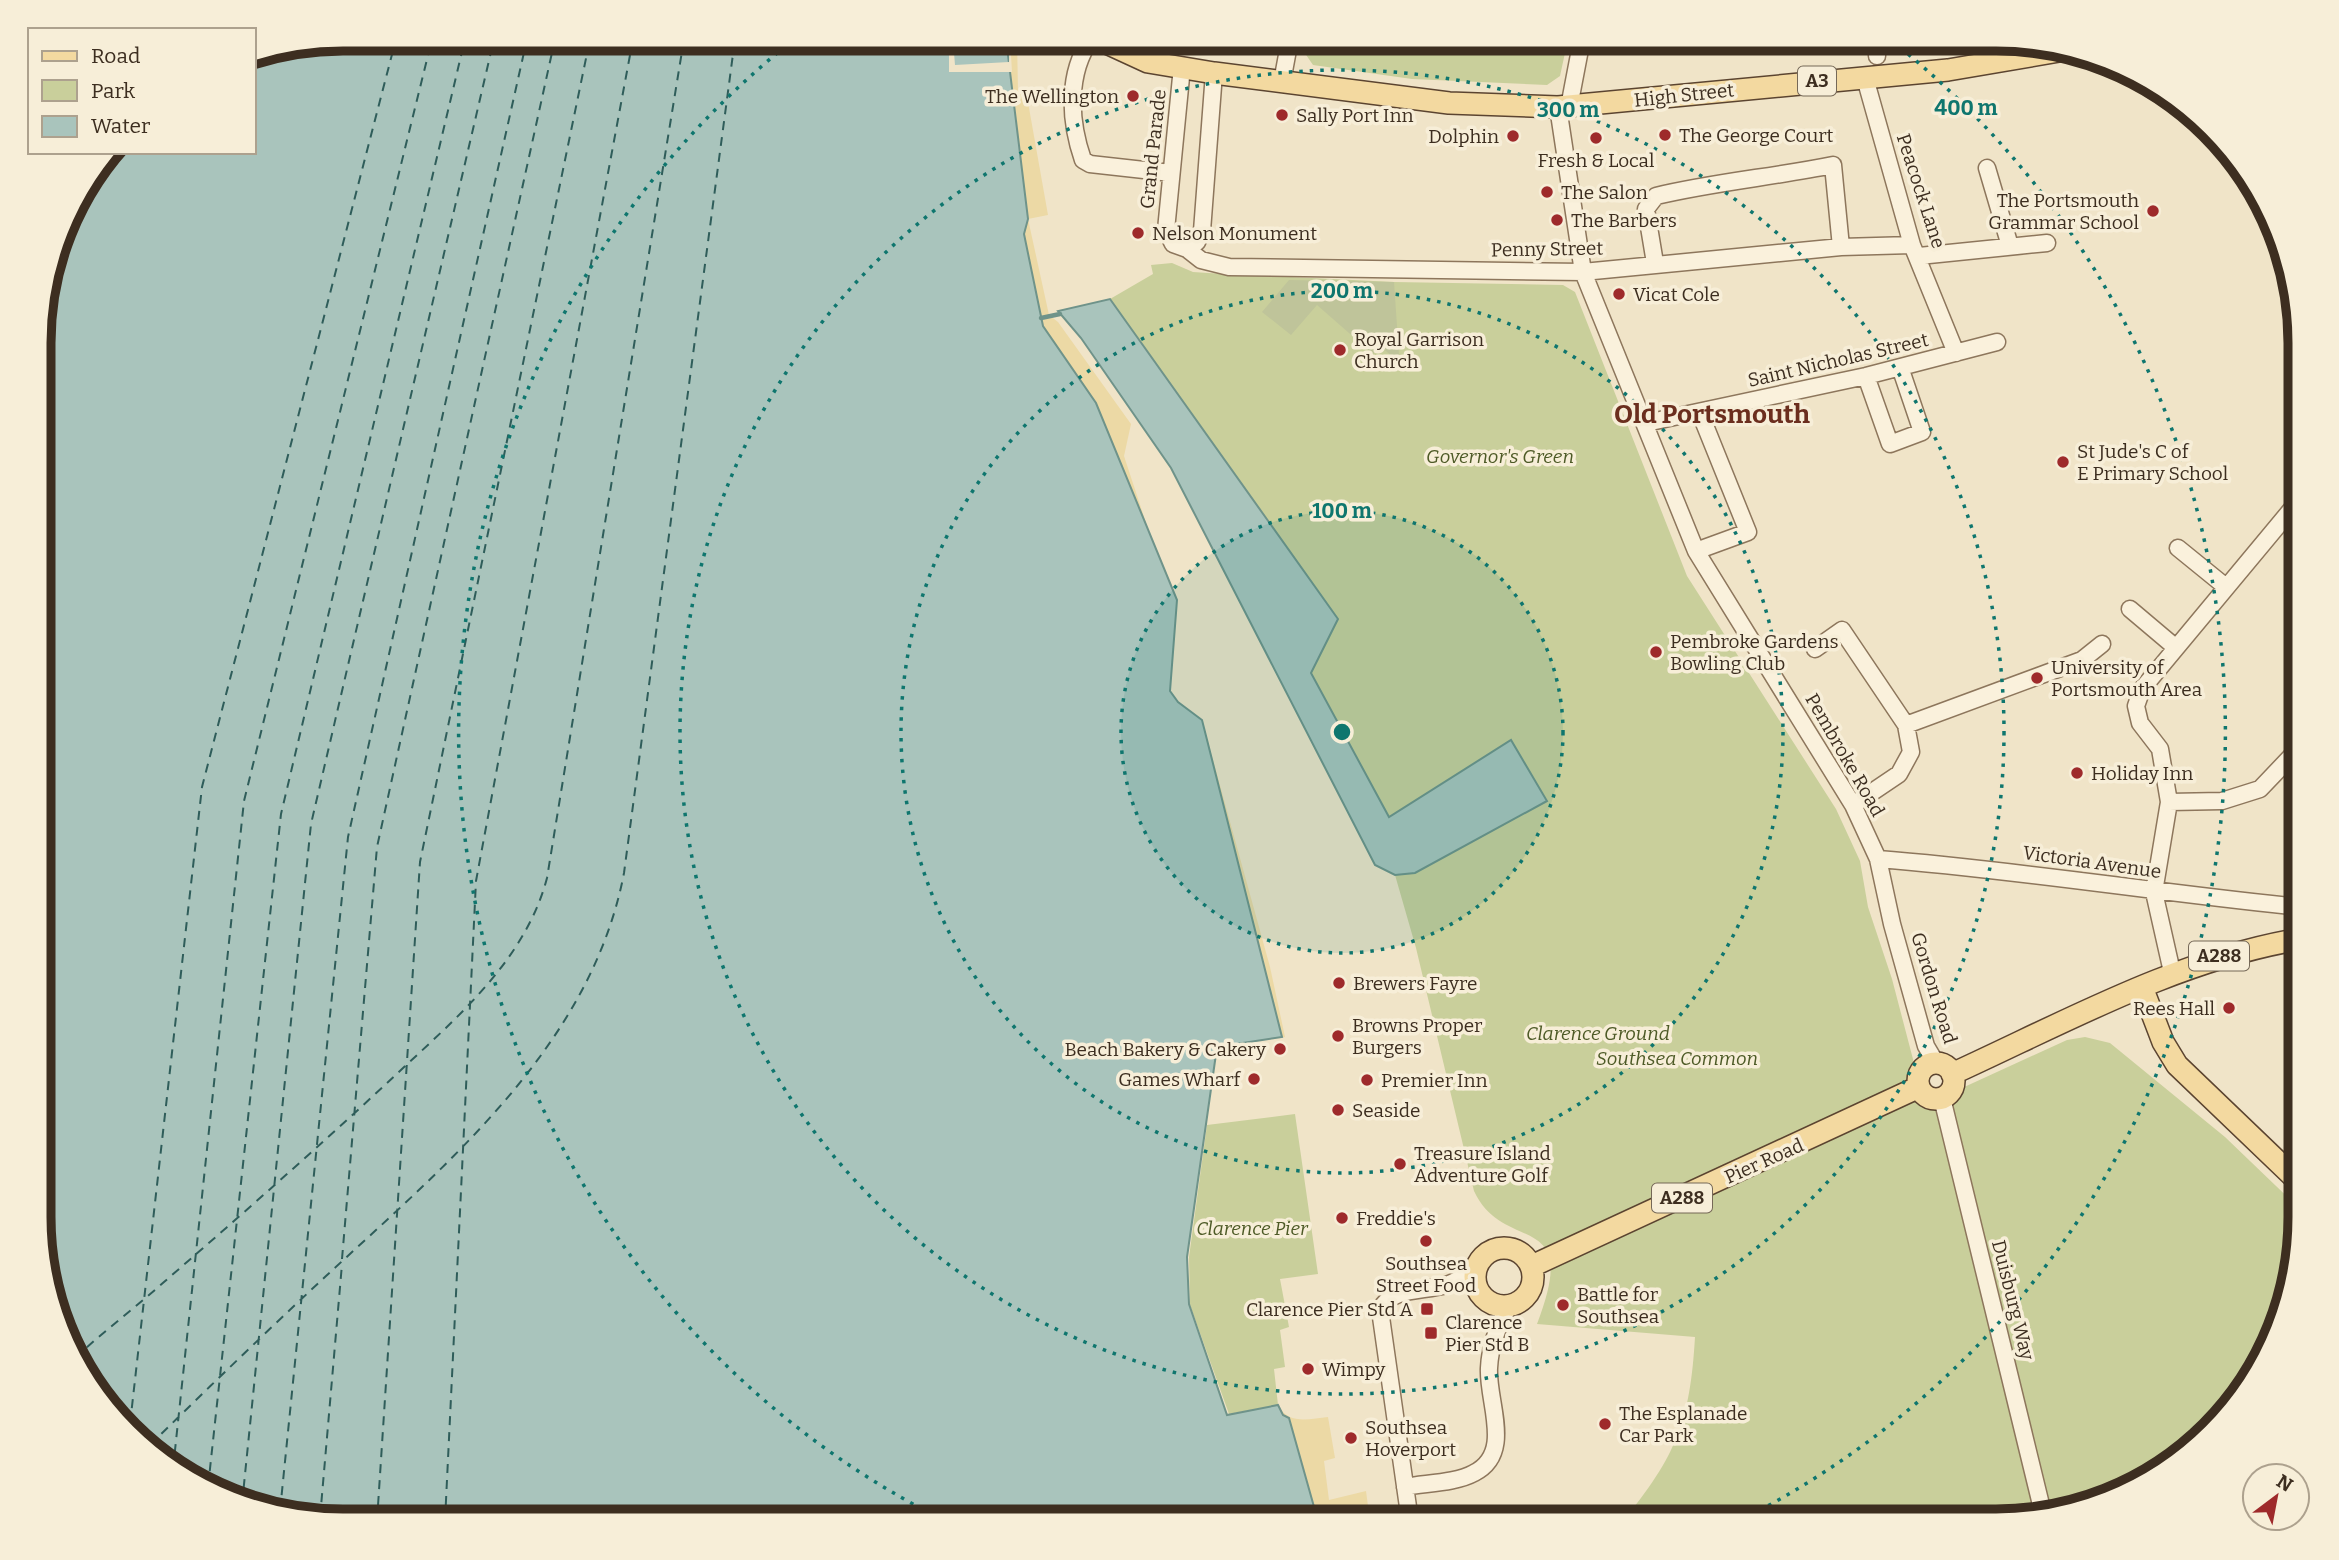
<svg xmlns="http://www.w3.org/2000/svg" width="2339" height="1560" font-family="Bitter,serif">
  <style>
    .green { fill: #c9cf9b }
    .sand { fill: #ecd9a5 }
    .cemetery { fill: #bfc49a }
    .water { fill: #a9c4bc; stroke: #6f938a; stroke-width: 2 }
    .pier { fill: #f0e4c8 }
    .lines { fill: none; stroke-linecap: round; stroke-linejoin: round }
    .stream { stroke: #6f938a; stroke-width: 4.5 }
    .ferry { stroke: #2f5d5a; stroke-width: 2; stroke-dasharray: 9 7; stroke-linecap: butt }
    .minor-casing { stroke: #8d765c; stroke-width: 19 }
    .major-casing { stroke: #5b4430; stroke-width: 24 }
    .minor { stroke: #faf1dc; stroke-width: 16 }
    .major { stroke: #f3d9a0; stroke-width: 21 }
    .ring { fill: none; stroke: #0f766e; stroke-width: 3.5; stroke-dasharray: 3.5 7 }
    .poi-dot { fill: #9e2a2b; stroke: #f7eed8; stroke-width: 2.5 }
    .labels { text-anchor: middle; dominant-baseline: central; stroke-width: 7; stroke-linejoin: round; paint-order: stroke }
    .shield { fill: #f7eed8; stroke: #756857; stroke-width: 2 }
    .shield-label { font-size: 18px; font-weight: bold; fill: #3d2e20 }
    .street-label { font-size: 19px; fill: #3d2e20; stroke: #f7eed8 }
    .poi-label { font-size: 19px; fill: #3d2e20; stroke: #f7eed8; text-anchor: start }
    .park-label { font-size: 19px; font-style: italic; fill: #4d5a26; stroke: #f7eed8 }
    .district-label { font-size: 26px; font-weight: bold; fill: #6b2e1e; stroke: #f7eed8 }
    .rim { fill: none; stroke: #3d2e20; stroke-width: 9 }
    .centre { fill: #0f766e; stroke: #f7eed8; stroke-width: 3.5 }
    .ring-label { font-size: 21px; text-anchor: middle; font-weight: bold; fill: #0f766e; stroke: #f7eed8; stroke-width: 7; stroke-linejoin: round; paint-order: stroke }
  </style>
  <rect width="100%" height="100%" fill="#f0e4c8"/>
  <path class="green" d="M 1301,39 L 1464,39 L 1481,43 L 1482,39 L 1500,43 L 1502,39 L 1543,45 L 1545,39 L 1568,39 L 1560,76 L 1547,85 L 1412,79 L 1313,65 L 1300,46 Z
    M 1172,263 L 1193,272 L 1208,273 L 1394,282 L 1563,285 L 1575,292 L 1687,576 L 1836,809 L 1860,861 L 1868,907 L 1892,979 L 1925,1105 L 2067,1040 L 2085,1037 L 2110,1043 L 2225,1137 L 2300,1209 L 2300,1237 L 2284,1315 L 2249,1387 L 2148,1481 L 2016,1521 L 1623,1521 C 1676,1456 1690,1422 1695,1337 L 1537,1324 C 1582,1207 1504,1256 1474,1191 L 1416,948 L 1395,875 L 1415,872 L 1547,800 L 1511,740 L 1389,818 L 1311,673 L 1338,619 L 1110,299 L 1153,274 L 1151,265 Z
    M 1295,1114 L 1318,1274 L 1280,1279 L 1289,1327 L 1280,1330 L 1285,1367 L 1274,1369 L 1278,1405 L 1229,1414 L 1190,1305 L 1189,1257 L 1207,1125 Z"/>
  <path class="sand" d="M 972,39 L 1017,39 L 1018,91 L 1026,91 L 1048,215 L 1028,219 L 1049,315 L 1058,322 L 1131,424 L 1124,456 L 1150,535 L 1177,600 L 1170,691 L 1178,702 L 1202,720 L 1270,967 L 1285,1037 L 1220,1046 L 1223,1018 L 1037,358 Z
    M 1278,1405 C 1288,1425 1309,1419 1328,1417 L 1335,1458 L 1324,1461 L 1329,1500 L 1366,1491 L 1370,1521 L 1284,1521 Z"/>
  <path class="cemetery" d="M 1289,280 L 1394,282 L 1399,355 L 1409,363 L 1405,367 L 1380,346 L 1373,354 L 1317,305 L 1291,335 L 1262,312 Z"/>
  <path class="water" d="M 342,39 L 1006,39 L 1028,219 L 1024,234 L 1043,326 L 1096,403 L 1177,600 L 1170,691 L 1178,702 L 1202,720 L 1282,1037 L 1217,1047 L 1187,1257 L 1189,1304 L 1227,1415 L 1278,1405 L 1283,1415 L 1289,1418 L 1318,1521 L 342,1521 L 245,1505 L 173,1470 L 79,1370 L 41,1257 L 41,303 L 70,208 L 113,152 L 254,152 L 254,56 Z
    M 1110,299 L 1338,619 L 1311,673 L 1389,817 L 1511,740 L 1547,801 L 1415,873 L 1395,875 L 1375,865 L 1171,468 L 1081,338 L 1058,311 Z"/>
  <path class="pier" d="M 1010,39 L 1012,72 L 949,72 L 949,53 L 954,53 L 955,65 L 1009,62 Z"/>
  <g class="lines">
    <path class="stream" d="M 1041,318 L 1060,314"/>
    <path class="ferry" d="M 342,1259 L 377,847 L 555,39
      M 75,1358 C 104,1331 135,1308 164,1282 C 239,1217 314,1151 386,1084 C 449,1024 524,965 547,878 L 684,39
      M 130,1424 L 202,787 L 396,39
      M 150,1445 C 208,1388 267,1331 326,1276 C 448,1163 591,1045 624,873 L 735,39
      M 173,1469 L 244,801 L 432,39
      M 208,1487 L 281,814 L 465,39
      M 242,1504 L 311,824 L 494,39
      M 280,1511 L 348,837 L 527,39
      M 320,1518 L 342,1264
      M 377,1521 L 420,862 L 590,39
      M 445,1521 L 476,881 L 633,39"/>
    <g class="minor-casing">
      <path id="minor" d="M 1091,39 C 1067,73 1069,120 1083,160 L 1090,164 L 1171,173
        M 1877,39 L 1877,56
        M 1182,67 L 1166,230 L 1173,244 L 1187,249 L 1197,242 L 1202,231 L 1214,73
        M 1865,78 L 1912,245 L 1956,353
        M 1282,82 L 1290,39
        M 1558,107 L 1583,272 L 1696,551 L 1853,805 L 1878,859 L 1892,924 L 1926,1046 L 1936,1063
        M 1569,107 L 1582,39
        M 1987,168 L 2010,246
        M 1187,249 L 1201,260 L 1229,267 L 1583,272 L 1841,247 L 1912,245
        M 1919,256 L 2047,243
        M 1655,263 L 1646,209 L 1656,196 C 1714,182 1774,177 1833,165 L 1841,247
        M 1866,376 L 1890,444 L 1922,432 L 1900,367
        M 2300,412 L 2300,411
        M 1646,423 L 1866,376 L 1997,342
        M 2178,548 L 2226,587
        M 1696,551 L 1748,532 L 1700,413
        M 2130,609 L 2175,647
        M 1815,649 L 1842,630 L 1906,725 L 1911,752 L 1899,774 L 1853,805
        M 1906,725 L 2082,660 L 2102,644
        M 2169,802 L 2222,801 L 2260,789 L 2300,747
        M 1878,859 C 2019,870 2159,893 2300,907
        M 2172,972 L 2154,892 L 2169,802 L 2160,749 L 2140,723 L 2136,706 L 2142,689 L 2300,499
        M 1942,1098 L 2043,1513
        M 1405,1487 C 1426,1483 1456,1483 1474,1473 C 1514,1453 1487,1402 1489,1368 C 1490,1346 1498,1325 1509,1306
        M 1410,1521 L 1380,1310 C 1391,1287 1423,1292 1446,1285 C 1457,1282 1466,1274 1476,1269"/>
    </g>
    <g class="major-casing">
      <path id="major" d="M 1098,39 L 1148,62 L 1214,73 L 1449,103 L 1558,107 L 1948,70 L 2065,50
        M 2142,987 L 2163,1042 L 2177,1065 L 2300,1183
        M1918 1081a18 18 0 1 1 36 0a18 18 0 1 1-36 0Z
        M 1952,1074 C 2066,1022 2176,960 2300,939
        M1475 1277a29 29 0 1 1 58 0a29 29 0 1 1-58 0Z
        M 1532,1266 L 1919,1087"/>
    </g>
    <use href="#minor" class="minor"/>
    <use href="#major" class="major"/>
  </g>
  <circle cx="1342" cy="732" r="221" fill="#0f766e" fill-opacity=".12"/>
  <g class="ring">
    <circle cx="1342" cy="732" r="221"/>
    <circle cx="1342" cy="732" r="441"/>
    <circle cx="1342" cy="732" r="662"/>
    <path d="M941 1519A883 883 0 0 1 792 41M1892 41A883 883 0 0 1 1743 1519"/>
  </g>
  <g class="poi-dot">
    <circle cx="1133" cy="96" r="7"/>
    <circle cx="1282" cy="115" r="7"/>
    <circle cx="1665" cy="135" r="7"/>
    <circle cx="1513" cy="136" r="7"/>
    <circle cx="1596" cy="138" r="7"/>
    <circle cx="1547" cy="192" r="7"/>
    <circle cx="2153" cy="211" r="7"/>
    <circle cx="1557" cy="220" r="7"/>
    <circle cx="1138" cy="233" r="7"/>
    <circle cx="1619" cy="294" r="7"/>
    <circle cx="1340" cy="350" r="7"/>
    <circle cx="2063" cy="462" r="7"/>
    <circle cx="1656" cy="652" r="7"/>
    <circle cx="2037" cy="678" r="7"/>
    <circle cx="2077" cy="773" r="7"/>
    <circle cx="1339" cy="983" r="7"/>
    <circle cx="2229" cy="1008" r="7"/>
    <circle cx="1338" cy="1036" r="7"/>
    <circle cx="1280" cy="1049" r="7"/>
    <circle cx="1254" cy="1079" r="7"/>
    <circle cx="1367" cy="1080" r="7"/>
    <circle cx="1338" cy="1110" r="7"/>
    <circle cx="1400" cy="1164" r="7"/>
    <circle cx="1342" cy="1218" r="7"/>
    <circle cx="1426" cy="1241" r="7"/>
    <circle cx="1563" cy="1305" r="7"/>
    <rect x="1420" y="1302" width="14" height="14" rx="3.5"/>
    <rect x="1424" y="1326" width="14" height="14" rx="3.5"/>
    <circle cx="1308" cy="1369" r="7"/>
    <circle cx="1605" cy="1424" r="7"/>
    <circle cx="1351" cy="1438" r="7"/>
  </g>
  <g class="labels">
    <g class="shield">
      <rect x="1798" y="66.5" width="38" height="29" rx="5"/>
      <rect x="2189" y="941.5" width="60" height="29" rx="5"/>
      <rect x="1652" y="1183.5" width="60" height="29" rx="5"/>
    </g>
    <g class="shield-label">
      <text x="1817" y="81">A3</text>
      <text x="2219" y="956">A288</text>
      <text x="1682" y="1198">A288</text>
    </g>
    <g class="street-label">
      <text transform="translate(1684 95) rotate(-6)">High Street</text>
      <text transform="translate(1153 149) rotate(-84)">Grand Parade</text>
      <text transform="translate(1921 191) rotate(72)">Peacock Lane</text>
      <text transform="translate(1547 249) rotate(-1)">Penny Street</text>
      <text transform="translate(1838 360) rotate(-13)">Saint Nicholas Street</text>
      <text transform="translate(1845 755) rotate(60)">Pembroke Road</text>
      <text transform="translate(2092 862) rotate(8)">Victoria Avenue</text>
      <text transform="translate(1934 988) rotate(73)">Gordon Road</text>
      <text transform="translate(1764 1161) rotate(-24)">Pier Road</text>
      <text transform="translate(2013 1300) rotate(76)">Duisburg Way</text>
    </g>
    <g class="poi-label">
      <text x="1119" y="96" text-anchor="end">The Wellington</text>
      <text x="1296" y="115">Sally Port Inn</text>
      <text x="1679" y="135">The George Court</text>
      <text x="1499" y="136" text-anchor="end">Dolphin</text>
      <text x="1596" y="160" text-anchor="middle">Fresh &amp; Local</text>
      <text x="1561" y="192">The Salon</text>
      <text x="2139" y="200" text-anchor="end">The Portsmouth<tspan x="2139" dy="22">Grammar School</tspan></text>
      <text x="1571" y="220">The Barbers</text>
      <text x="1152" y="233">Nelson Monument</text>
      <text x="1633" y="294">Vicat Cole</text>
      <text x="1354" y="339">Royal Garrison<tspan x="1354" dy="22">Church</tspan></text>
      <text x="2077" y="451">St Jude's C of<tspan x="2077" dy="22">E Primary School</tspan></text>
      <text x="1670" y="641">Pembroke Gardens<tspan x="1670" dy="22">Bowling Club</tspan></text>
      <text x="2051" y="667">University of<tspan x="2051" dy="22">Portsmouth Area</tspan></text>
      <text x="2091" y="773">Holiday Inn</text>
      <text x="1353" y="983">Brewers Fayre</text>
      <text x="2215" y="1008" text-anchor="end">Rees Hall</text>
      <text x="1352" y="1025">Browns Proper<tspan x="1352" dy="22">Burgers</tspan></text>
      <text x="1266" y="1049" text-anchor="end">Beach Bakery &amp; Cakery</text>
      <text x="1240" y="1079" text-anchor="end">Games Wharf</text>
      <text x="1381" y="1080">Premier Inn</text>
      <text x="1352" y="1110">Seaside</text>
      <text x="1414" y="1153">Treasure Island<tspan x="1414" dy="22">Adventure Golf</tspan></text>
      <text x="1356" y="1218">Freddie's</text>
      <text x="1426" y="1263" text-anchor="middle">Southsea<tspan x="1426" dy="22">Street Food</tspan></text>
      <text x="1577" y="1294">Battle for<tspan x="1577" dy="22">Southsea</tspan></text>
      <text x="1413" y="1309" text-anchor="end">Clarence Pier Std A</text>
      <text x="1445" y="1322">Clarence<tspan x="1445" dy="22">Pier Std B</tspan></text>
      <text x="1322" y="1369">Wimpy</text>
      <text x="1619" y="1413">The Esplanade<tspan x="1619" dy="22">Car Park</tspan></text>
      <text x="1365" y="1427">Southsea<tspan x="1365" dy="22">Hoverport</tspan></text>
    </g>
    <g class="park-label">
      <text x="1500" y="456">Governor's Green</text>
      <text x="1598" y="1033">Clarence Ground</text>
      <text x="1677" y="1058">Southsea Common</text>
      <text x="1252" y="1228">Clarence Pier</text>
    </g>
    <g class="district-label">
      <text x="1712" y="414">Old Portsmouth</text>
    </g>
  </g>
  <path d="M0 0H2339V1560H0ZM343 51H1996A292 292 0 0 1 2288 343V1217A292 292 0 0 1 1996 1509H343A292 292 0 0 1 51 1217V343A292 292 0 0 1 343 51Z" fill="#f7eed8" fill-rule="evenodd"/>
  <path class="rim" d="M343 51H1996A292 292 0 0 1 2288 343V1217A292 292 0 0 1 1996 1509H343A292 292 0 0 1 51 1217V343A292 292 0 0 1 343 51Z"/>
  <circle cx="1342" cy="732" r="10" class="centre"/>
  <g class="ring-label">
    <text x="1966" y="115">400 m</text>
    <text x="1568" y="117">300 m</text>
    <text x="1342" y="298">200 m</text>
    <text x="1342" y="518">100 m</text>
  </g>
  <rect x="28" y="28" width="228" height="126" fill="#f7eed8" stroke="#ada18e" stroke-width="2"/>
  <rect x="42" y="51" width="35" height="10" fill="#f3d9a0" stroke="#ada18e" stroke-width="2"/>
  <text x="91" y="63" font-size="21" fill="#3d2e20">Road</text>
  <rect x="42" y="80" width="35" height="21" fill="#c9cf9b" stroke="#ada18e" stroke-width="2"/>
  <text x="91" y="98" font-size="21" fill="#3d2e20">Park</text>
  <rect x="42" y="116" width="35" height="21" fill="#a9c4bc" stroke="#ada18e" stroke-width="2"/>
  <text x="91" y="133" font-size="21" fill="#3d2e20">Water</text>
  <g transform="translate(2276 1497) rotate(32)"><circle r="33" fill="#f7eed8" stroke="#ada18e" stroke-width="2"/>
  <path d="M0-5L12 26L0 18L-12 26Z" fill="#9e2a2b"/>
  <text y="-10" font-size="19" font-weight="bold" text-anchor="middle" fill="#3d2e20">N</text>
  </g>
</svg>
